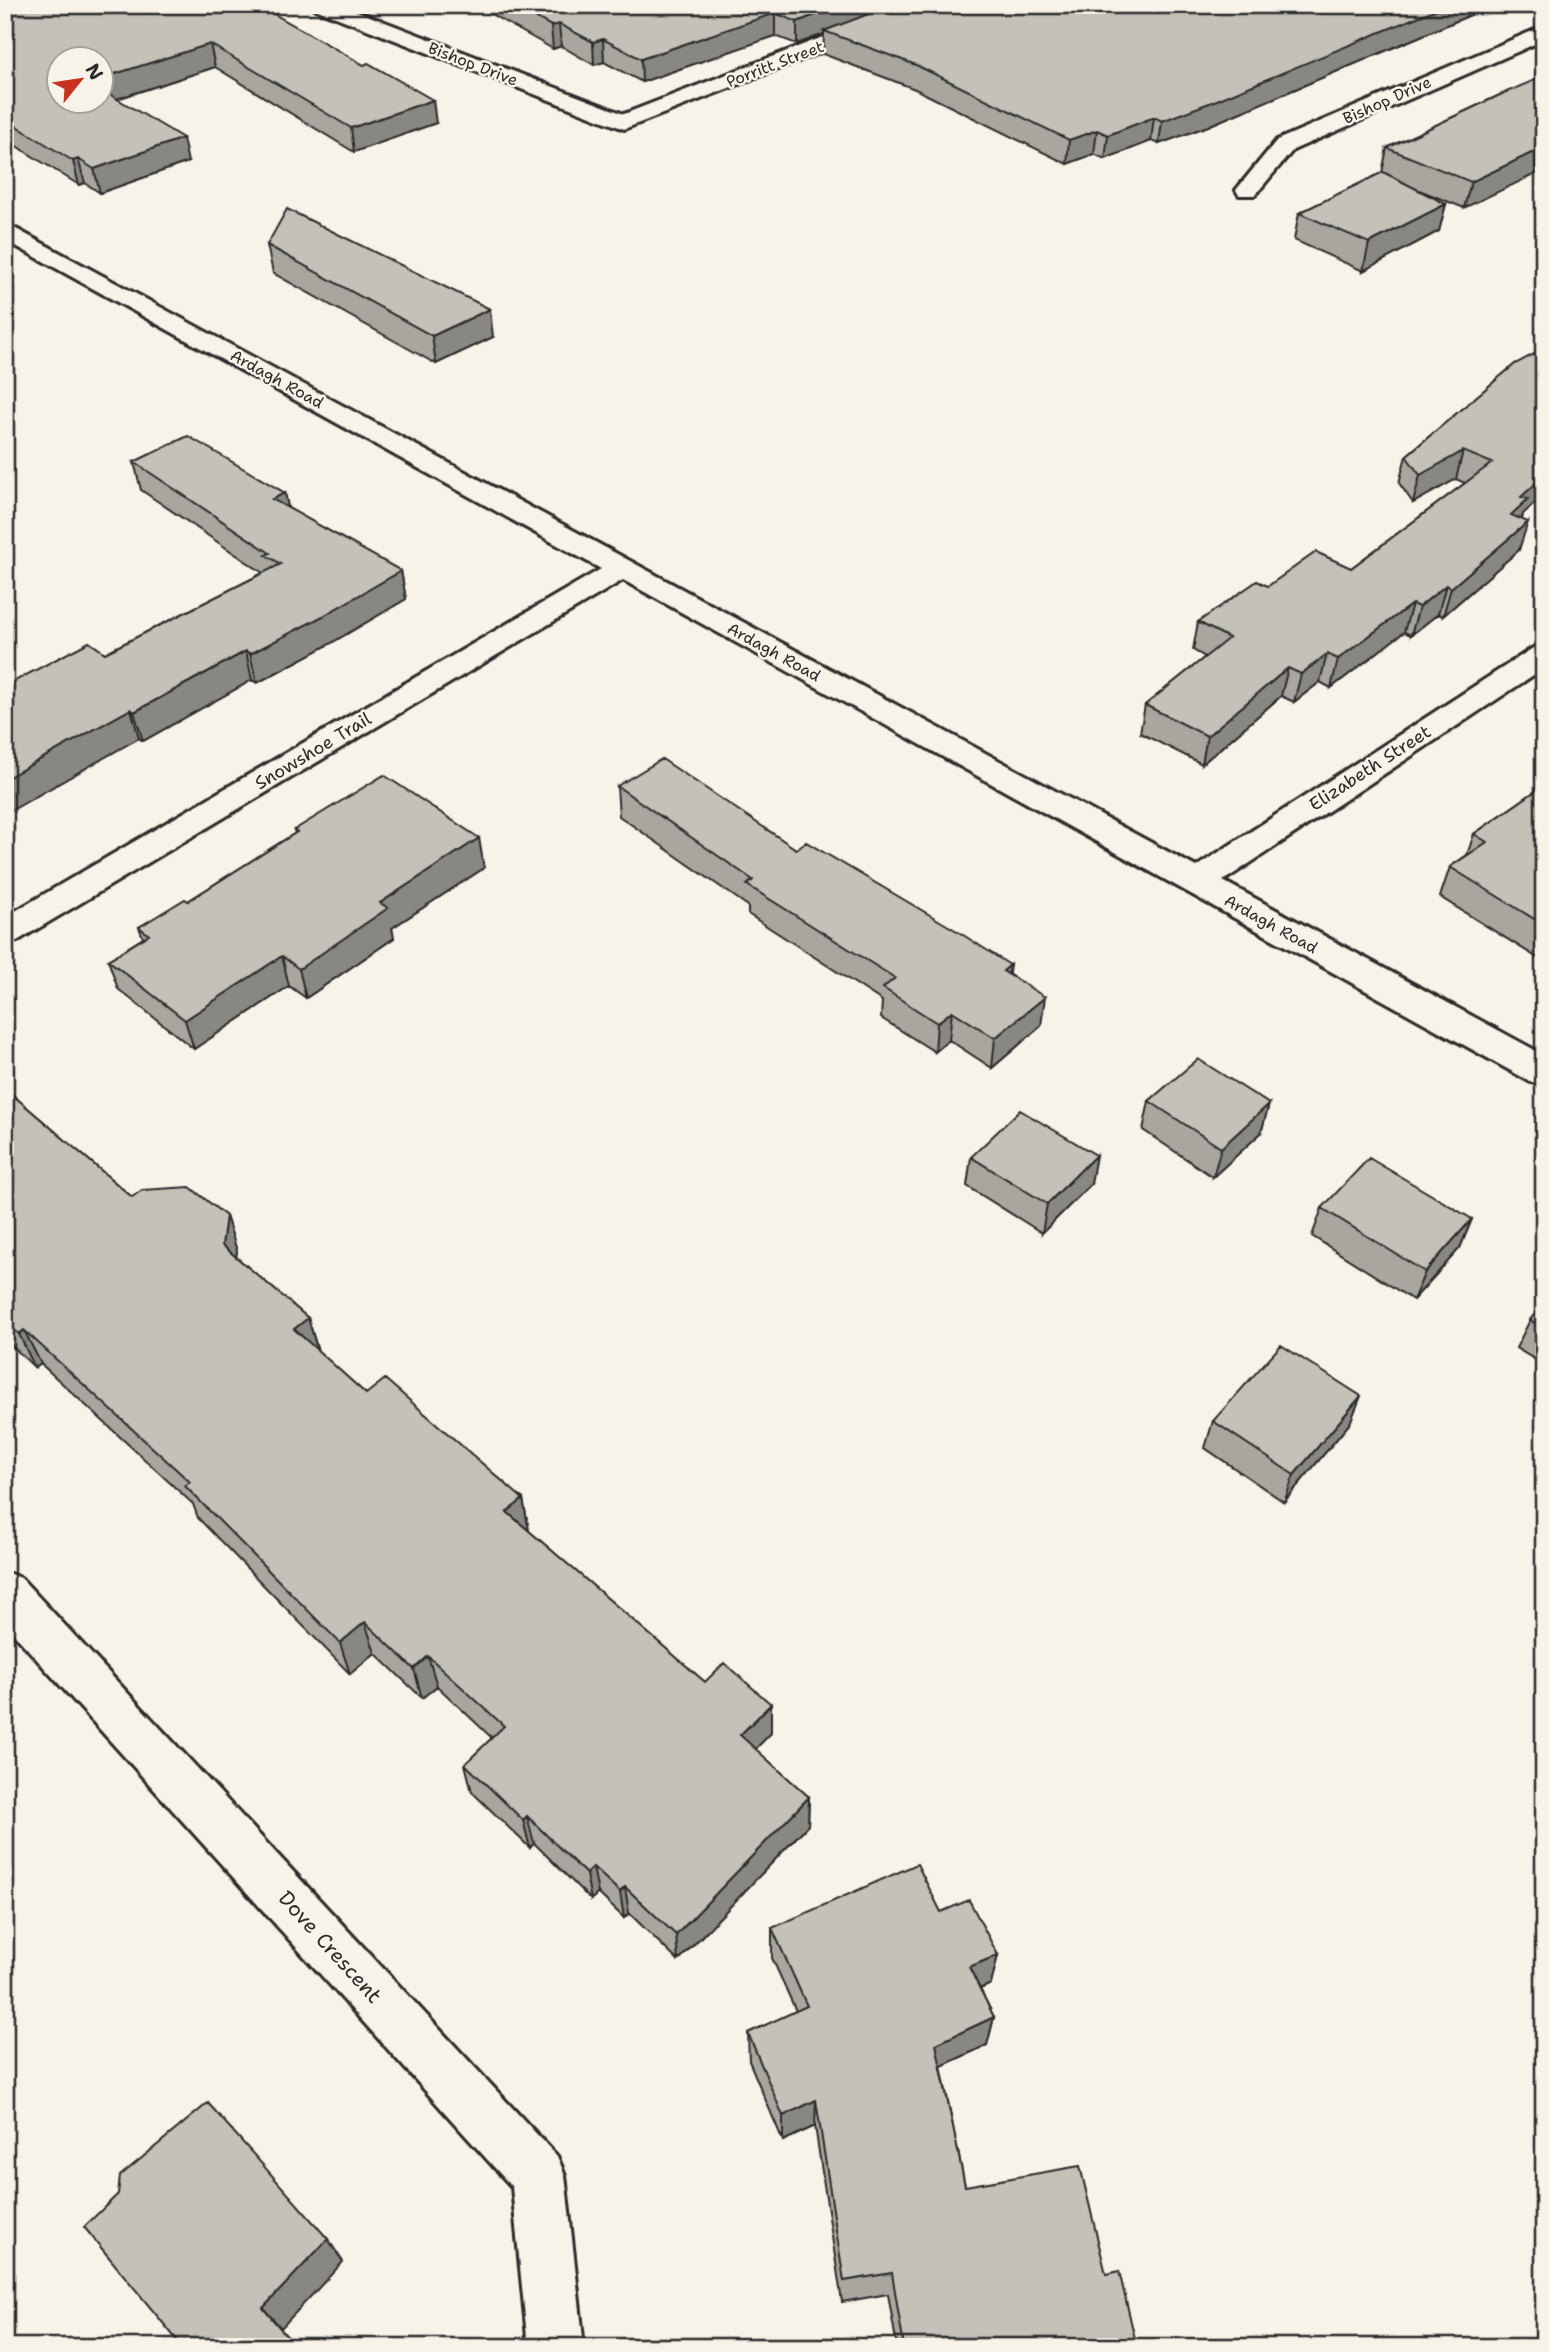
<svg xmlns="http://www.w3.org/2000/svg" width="1549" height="2352" font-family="'Shantell Sans',sans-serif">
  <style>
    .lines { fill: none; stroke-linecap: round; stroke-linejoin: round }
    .minor-casing { stroke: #2b2b2b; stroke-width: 6 }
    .minor { fill: #f7f3e8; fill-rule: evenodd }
    .wall { fill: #a9a69f; stroke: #2b2b2b; stroke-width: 2 }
    .shaded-wall { fill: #898782; stroke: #2b2b2b; stroke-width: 2 }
    .building { fill: #c4c1b9; stroke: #2b2b2b; stroke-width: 2 }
    .labels { text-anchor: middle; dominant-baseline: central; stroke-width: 5; stroke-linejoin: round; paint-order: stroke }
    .far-street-label { font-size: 16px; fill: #2b2b2b; stroke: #f7f3e8 }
    .street-label { font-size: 18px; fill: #2b2b2b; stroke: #f7f3e8 }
    .near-street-label { font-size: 21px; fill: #2b2b2b; stroke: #f7f3e8 }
  </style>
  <rect width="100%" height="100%" fill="#f7f3e8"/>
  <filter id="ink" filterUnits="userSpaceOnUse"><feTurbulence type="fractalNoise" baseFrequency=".0143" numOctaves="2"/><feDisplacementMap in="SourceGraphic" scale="14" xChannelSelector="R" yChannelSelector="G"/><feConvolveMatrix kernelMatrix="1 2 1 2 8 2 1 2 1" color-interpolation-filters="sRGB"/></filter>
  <g filter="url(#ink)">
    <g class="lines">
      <g class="minor-casing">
        <path id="minor" d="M 312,5 L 341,5 L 624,114 L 906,5 L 935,5 L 932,9 L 624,129 L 315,9 Z
          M 1544,26 L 1544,40 L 1293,150 L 1255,195 L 1239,195 L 1236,190 L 1277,140 Z
          M 5,223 L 1196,867 L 1533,648 L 1544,645 L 1544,668 L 1223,881 L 1544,1055 L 1544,1085 L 1531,1082 L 623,580 L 17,941 L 5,945 L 5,917 L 601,569 L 5,240 Z
          M 5,1572 L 21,1578 L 557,2156 L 565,2175 L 584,2347 L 528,2347 L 512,2187 L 5,1624 Z"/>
      </g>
      <use href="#minor" class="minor"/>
    </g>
    <path class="wall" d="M 5,5 L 258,5 L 436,123 L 354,152 L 215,67 L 117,99 L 188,162 L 100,193 L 85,183 L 79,185 L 5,139 Z
      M 475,5 L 1494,5 L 1208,126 L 1159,144 L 1151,141 L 1105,159 L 1094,154 L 1067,164 L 915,89 L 823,54 L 824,34 L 797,44 L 775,36 L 642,82 L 604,62 L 594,65 L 561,46 L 553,49 Z
      M 1502,94 L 1464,208 L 1414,188 L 1446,204 L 1439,231 L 1363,271 L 1294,240 L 1299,213 L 1382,173 L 1387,148 Z
      M 267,245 L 493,337 L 436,364 L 273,273 Z
      M 1515,364 L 1523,514 L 1522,520 L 1519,550 L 1443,616 L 1438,614 L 1411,635 L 1404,632 L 1331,688 L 1320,682 L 1294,702 L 1281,696 L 1202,764 L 1140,733 L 1145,705 L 1205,657 L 1193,650 L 1198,622 L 1268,586 L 1351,568 L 1465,483 L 1456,479 L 1413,503 L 1399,483 L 1406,456 Z
      M 134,462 L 285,493 L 288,508 L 401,571 L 406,599 L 328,645 L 257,683 L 252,680 L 143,741 L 139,738 L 105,653 L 263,573 L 141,490 Z
      M 1544,785 L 1544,962 L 1440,897 L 1450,867 L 1467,855 L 1474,834 Z
      M 617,786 L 796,849 L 1009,974 L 1041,1026 L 992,1068 L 949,1040 L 935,1052 L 881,1018 L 882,1001 L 748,914 L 748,906 L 619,816 Z
      M 294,830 L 484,868 L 392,928 L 394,938 L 306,998 L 289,986 L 194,1049 L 118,989 L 108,960 L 143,938 L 139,927 L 188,901 L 295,833 Z
      M 5,1084 L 15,1097 L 132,1197 L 226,1216 L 237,1251 L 236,1257 L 308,1318 L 318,1351 L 366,1394 L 523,1499 L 529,1531 L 705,1682 L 771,1704 L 771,1733 L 755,1749 L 809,1797 L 808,1825 L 678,1961 L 629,1913 L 624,1918 L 598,1893 L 591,1900 L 534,1843 L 530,1848 L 472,1792 L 465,1764 L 492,1738 L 437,1686 L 422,1698 L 375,1653 L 350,1674 L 198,1518 L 193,1504 L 41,1364 L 35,1368 L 5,1339 Z
      M 1149,1101 L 1269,1104 L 1261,1133 L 1213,1177 L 1143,1130 Z
      M 971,1157 L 1091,1184 L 1042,1233 L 967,1186 Z
      M 1322,1208 L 1472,1219 L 1460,1248 L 1413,1300 L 1312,1236 Z
      M 1544,1303 L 1544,1365 L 1516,1348 L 1530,1320 Z
      M 1213,1421 L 1350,1423 L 1284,1502 L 1205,1448 Z
      M 941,1912 L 998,1955 L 991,1984 L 980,1989 L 994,2017 L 987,2045 L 941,2066 L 965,2186 L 1106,2274 L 1137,2347 L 897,2347 L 888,2294 L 842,2302 L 815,2126 L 783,2141 L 749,2061 L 748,2033 L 796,2011 L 772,1958 L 772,1928 Z"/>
    <path class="shaded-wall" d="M 840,5 L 898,5 L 824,31 L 824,34 L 797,44 L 797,22 Z
      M 1446,5 L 1494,5 L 1208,126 L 1159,144 L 1162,121 Z
      M 775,13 L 775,36 L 642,82 L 641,59 Z
      M 559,24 L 561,46 L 553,49 L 551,26 Z
      M 603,39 L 604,62 L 594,65 L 593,42 Z
      M 210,44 L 215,67 L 95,106 L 102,102 L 102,78 Z
      M 433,100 L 436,123 L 354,152 L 351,128 Z
      M 1154,117 L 1151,141 L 1105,159 L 1108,135 Z
      M 1097,130 L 1094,154 L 1067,164 L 1069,140 Z
      M 183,138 L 188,162 L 100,193 L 94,169 Z
      M 1544,147 L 1544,170 L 1464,208 L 1471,182 Z
      M 78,159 L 85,183 L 79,185 L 73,161 Z
      M 1446,204 L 1439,231 L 1363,271 L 1369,243 Z
      M 490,309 L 493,337 L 436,364 L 432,336 Z
      M 1463,451 L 1456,479 L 1413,503 L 1420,475 Z
      M 1544,476 L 1544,495 L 1523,514 L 1519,527 L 1511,515 L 1521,497 Z
      M 285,493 L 291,521 L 272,499 Z
      M 1528,522 L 1519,550 L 1443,616 L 1451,588 Z
      M 401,571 L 406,599 L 328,645 L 257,683 L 250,654 Z
      M 1446,585 L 1438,614 L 1411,635 L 1419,607 Z
      M 1412,604 L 1404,632 L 1331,688 L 1338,659 Z
      M 246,651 L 252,680 L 143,741 L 134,712 Z
      M 1327,654 L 1320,682 L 1294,702 L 1301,674 Z
      M 1288,668 L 1281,696 L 1202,764 L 1207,736 Z
      M 131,709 L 139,738 L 5,814 L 5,779 Z
      M 479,838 L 484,868 L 392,928 L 394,938 L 306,998 L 299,969 L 380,903 Z
      M 282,956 L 289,986 L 194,1049 L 185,1020 Z
      M 1010,965 L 1006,994 L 1003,971 Z
      M 1045,997 L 1041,1026 L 992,1068 L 995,1038 Z
      M 952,1011 L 949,1040 L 935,1052 L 937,1023 Z
      M 1269,1104 L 1261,1133 L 1213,1177 L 1221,1148 Z
      M 1096,1155 L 1091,1184 L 1042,1233 L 1047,1204 Z
      M 226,1216 L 237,1251 L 233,1279 L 222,1245 Z
      M 1472,1219 L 1460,1248 L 1413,1300 L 1425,1272 Z
      M 308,1318 L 318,1352 L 294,1329 Z
      M 24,1330 L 41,1364 L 35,1368 L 19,1334 Z
      M 1361,1396 L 1350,1423 L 1284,1502 L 1294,1475 Z
      M 523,1499 L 529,1531 L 507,1512 Z
      M 365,1622 L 375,1653 L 350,1674 L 340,1643 Z
      M 428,1656 L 437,1686 L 422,1698 L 414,1669 Z
      M 771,1704 L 771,1733 L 741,1764 L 740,1735 Z
      M 809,1797 L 808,1825 L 678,1961 L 676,1935 Z
      M 527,1816 L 534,1843 L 530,1848 L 523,1820 Z
      M 593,1867 L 598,1893 L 591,1900 L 586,1874 Z
      M 625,1887 L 629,1913 L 624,1918 L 620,1892 Z
      M 998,1955 L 991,1984 L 963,1996 L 969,1967 Z
      M 994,2017 L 987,2045 L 931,2071 L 936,2044 Z
      M 816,2100 L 815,2126 L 783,2141 L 783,2116 Z
      M 328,2239 L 343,2262 L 281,2328 L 263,2308 Z"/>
    <path class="building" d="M 5,5 L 258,5 L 364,65 L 368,63 L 433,100 L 351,128 L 210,44 L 102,78 L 102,60 L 60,60 L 60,102 L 102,102 L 102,90 L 183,138 L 94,169 L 78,159 L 73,161 L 5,119 Z
      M 513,5 L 840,5 L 797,22 L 775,13 L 641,59 L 603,39 L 593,42 L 559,24 L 551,26 Z
      M 892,5 L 1446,5 L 1212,102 L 1162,121 L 1154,117 L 1108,135 L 1097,130 L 1069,140 L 916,65 L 824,31 Z
      M 1544,76 L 1544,147 L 1471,182 L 1387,148 L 1502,94 Z
      M 1383,172 L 1446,204 L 1369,243 L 1299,213 Z
      M 287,209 L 490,309 L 432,336 L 267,245 Z
      M 1544,349 L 1544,407 L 1539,410 L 1544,412 L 1544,476 L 1521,497 L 1528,499 L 1511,515 L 1528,522 L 1451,588 L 1446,585 L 1419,607 L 1412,604 L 1338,659 L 1327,654 L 1301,674 L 1288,668 L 1207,736 L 1145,705 L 1229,638 L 1198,622 L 1257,581 L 1268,586 L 1316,552 L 1351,568 L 1492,463 L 1463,451 L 1420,475 L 1406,456 L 1515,364 Z
      M 188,436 L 285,493 L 272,499 L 401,571 L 323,616 L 250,654 L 246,651 L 134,712 L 131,709 L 5,779 L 5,686 L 89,642 L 105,653 L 281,564 L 266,555 L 270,553 L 134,462 Z
      M 662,759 L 796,849 L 806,842 L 957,931 L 1010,965 L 1003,971 L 1045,997 L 995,1038 L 952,1011 L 937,1023 L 883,988 L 895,978 L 747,885 L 753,880 L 617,786 Z
      M 384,775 L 479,838 L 380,903 L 388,908 L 299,969 L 282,956 L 185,1020 L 108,960 L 149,935 L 139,927 L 185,899 L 188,901 L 297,832 L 294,830 Z
      M 1544,785 L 1544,925 L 1450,867 L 1487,842 L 1474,834 Z
      M 1198,1059 L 1269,1104 L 1221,1148 L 1149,1101 Z
      M 5,1084 L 12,1089 L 9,1092 L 132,1197 L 142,1190 L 190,1187 L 226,1216 L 222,1245 L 308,1318 L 294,1329 L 366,1394 L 385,1379 L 523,1499 L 507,1512 L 705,1682 L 724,1663 L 771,1704 L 740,1735 L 809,1797 L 676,1935 L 625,1887 L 620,1892 L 593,1867 L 586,1874 L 527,1816 L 523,1820 L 465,1764 L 504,1726 L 428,1656 L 414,1669 L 365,1622 L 340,1643 L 185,1486 L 190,1482 L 24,1330 L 19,1334 L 5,1321 Z
      M 1020,1110 L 1096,1155 L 1047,1204 L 971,1157 Z
      M 1369,1158 L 1472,1219 L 1425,1272 L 1322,1208 Z
      M 1544,1303 L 1544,1329 L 1530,1320 Z
      M 1281,1345 L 1361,1396 L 1294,1475 L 1213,1421 Z
      M 917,1864 L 941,1912 L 969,1900 L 998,1955 L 969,1967 L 994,2017 L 936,2044 L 965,2186 L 1080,2166 L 1106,2274 L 1119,2271 L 1137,2347 L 904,2347 L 892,2273 L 844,2281 L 816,2100 L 783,2116 L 748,2033 L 807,2006 L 772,1928 Z
      M 208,2103 L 328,2239 L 263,2308 L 296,2347 L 170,2347 L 177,2340 L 84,2227 L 118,2194 L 120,2176 Z"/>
  </g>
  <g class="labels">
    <g class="far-street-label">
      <text transform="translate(473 64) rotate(21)">Bishop Drive</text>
      <text transform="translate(775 64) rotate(-21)">Porritt Street</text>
      <text transform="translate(1387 100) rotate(-24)">Bishop Drive</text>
      <text transform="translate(277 379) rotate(29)">Ardagh Road</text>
      <text transform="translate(774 652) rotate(29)">Ardagh Road</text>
      <text transform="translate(1271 924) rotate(29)">Ardagh Road</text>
    </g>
    <g class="street-label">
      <text transform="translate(313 751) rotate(-31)">Snowshoe Trail</text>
      <text transform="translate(1370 768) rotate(-33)">Elizabeth Street</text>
    </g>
    <g class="near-street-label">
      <text transform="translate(330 1947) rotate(48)">Dove Crescent</text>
    </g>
  </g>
  <rect width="1549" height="2352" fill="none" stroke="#f7f3e8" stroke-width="28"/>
  <rect x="14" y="14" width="1521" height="2324" fill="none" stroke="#2b2b2b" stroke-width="2.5" filter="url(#ink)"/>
  <g transform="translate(80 80) rotate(60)"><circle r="33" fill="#f7f3e8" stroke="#a5a39c" stroke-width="2"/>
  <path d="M0-5L12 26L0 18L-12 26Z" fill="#c8321e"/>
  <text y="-10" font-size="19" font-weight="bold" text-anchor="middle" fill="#2b2b2b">N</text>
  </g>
</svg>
